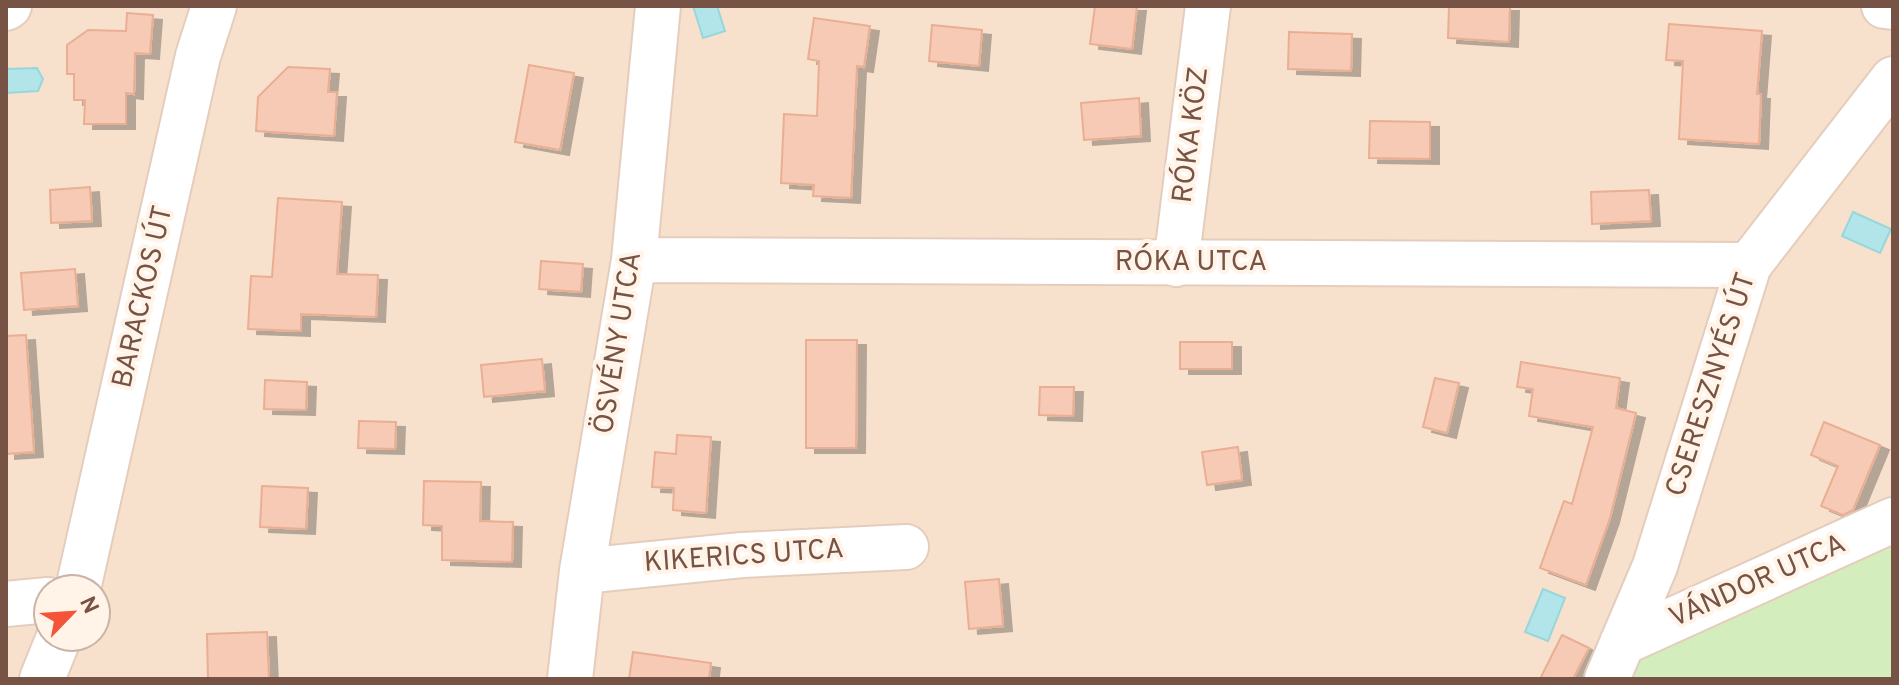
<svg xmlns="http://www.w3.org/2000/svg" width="1899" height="685" font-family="Overpass,sans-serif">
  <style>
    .residential { fill: #f7e1cd; fill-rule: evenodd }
    .green { fill: #d4edbd }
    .water { fill: #b2e5e9; stroke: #98d6dc; stroke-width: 2 }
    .building { fill: #f6cab4; stroke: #eaae93; stroke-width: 2; filter: url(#shadow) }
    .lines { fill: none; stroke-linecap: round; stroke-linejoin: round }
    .minor-casing { stroke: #e5cdbd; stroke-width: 48 }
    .minor { stroke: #fff; stroke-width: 44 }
    .labels { text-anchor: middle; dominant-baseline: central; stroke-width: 8; stroke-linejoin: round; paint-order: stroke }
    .street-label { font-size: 28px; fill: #775345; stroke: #fff4e7 }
  </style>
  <defs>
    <filter id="shadow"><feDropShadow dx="9" dy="5" stdDeviation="0" flood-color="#0004"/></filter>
  </defs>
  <rect width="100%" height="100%" fill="#fef0df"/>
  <path class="residential" d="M 6,6 L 1893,6 L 1893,520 L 1607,679 L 6,679 ZM 48,589 L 96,589 L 96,637 L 48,637 Z"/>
  <path class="green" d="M 1893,520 L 1893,679 L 1607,679 L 1622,643 Z"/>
  <path class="water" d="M 693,6 L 717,6 L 725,31 L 703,38 Z
    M 37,68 L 43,79 L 38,91 L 6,93 L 6,69 Z
    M 1853,212 L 1891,229 L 1880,253 L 1842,236 Z
    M 1543,589 L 1565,598 L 1548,641 L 1525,632 Z"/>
  <path class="building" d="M 1095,6 L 1137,6 L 1132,49 L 1090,44 Z
    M 1449,6 L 1510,6 L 1509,42 L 1448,38 Z
    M 127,13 L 153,15 L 150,54 L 135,53 L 134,94 L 126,93 L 126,124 L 84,124 L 85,100 L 74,100 L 74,74 L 67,74 L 67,45 L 88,30 L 126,31 Z
    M 814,18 L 870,26 L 864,67 L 857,66 L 851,198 L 813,196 L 814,185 L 781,183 L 784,114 L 817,116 L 819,61 L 808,59 Z
    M 1669,24 L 1762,31 L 1757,94 L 1761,94 L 1759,144 L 1679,139 L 1683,61 L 1666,60 Z
    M 932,25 L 982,30 L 979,66 L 929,61 Z
    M 1289,32 L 1352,34 L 1351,71 L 1288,69 Z
    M 529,65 L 574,73 L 560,150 L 515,142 Z
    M 288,67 L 330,69 L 328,92 L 337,92 L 334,136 L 256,131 L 258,97 Z
    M 1139,98 L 1141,136 L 1084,140 L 1081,103 Z
    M 1370,121 L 1430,122 L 1430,159 L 1369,158 Z
    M 90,187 L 92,221 L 51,223 L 50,190 Z
    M 1649,190 L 1651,221 L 1592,224 L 1591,192 Z
    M 278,198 L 342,202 L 337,274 L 378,275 L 376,317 L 301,314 L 301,331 L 248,329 L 251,276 L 272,277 Z
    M 541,261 L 583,264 L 581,292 L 539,289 Z
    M 75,269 L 78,306 L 24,310 L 21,273 Z
    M 26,335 L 34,452 L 6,454 L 6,336 Z
    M 806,340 L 857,340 L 856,448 L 806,448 Z
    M 1180,342 L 1232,342 L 1232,369 L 1180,369 Z
    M 542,359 L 545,391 L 484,397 L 481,365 Z
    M 1521,362 L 1620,378 L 1616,408 L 1636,413 L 1610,518 L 1586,585 L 1540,568 L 1564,501 L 1572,504 L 1593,427 L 1529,416 L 1533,389 L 1517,387 Z
    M 1435,378 L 1459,383 L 1447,433 L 1423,427 Z
    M 265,380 L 307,382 L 306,410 L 264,409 Z
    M 1040,387 L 1074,387 L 1073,416 L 1039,415 Z
    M 359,421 L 396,422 L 395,449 L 358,448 Z
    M 1824,422 L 1880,445 L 1853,510 L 1843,515 L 1821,506 L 1838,466 L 1811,455 Z
    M 677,435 L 711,437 L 706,513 L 673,510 L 674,488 L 652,487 L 655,452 L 676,454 Z
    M 1238,447 L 1242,480 L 1207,485 L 1202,452 Z
    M 424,481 L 481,482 L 480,521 L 513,522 L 512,562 L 442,560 L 442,526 L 423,525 Z
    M 262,486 L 308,488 L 306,529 L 260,527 Z
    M 999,579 L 1003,626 L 969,629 L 965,582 Z
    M 267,632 L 269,678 L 208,679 L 207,634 Z
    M 1562,635 L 1589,648 L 1573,679 L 1540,679 Z
    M 633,652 L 711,663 L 709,679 L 629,679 Z"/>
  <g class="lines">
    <g class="minor-casing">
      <path id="minor" d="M 1884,6 L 1893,7
        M 6,8 L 9,6
        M 634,260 L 1749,265
        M 1176,264 L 1208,6
        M 582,571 L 742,555 L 906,547
        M 78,589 L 198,56 L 214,6
        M 6,604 L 48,600
        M 1622,643 L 1893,520
        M 42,679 L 59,637
        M 570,679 L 582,571 L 634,260 L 658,6
        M 1607,679 L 1655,566 L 1749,265 L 1893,79"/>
    </g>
    <use href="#minor" class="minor"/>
  </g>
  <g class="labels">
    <g class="street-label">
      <text transform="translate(1192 135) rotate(-83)">RÓKA KÖZ</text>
      <text x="1191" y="263">RÓKA UTCA</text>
      <text transform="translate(144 297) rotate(-77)">BARACKOS ÚT</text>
      <text transform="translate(619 343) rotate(-81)">ÖSVÉNY UTCA</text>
      <text transform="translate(1712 385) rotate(-72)">CSERESZNYÉS ÚT</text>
      <text transform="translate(744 557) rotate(-4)">KIKERICS UTCA</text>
      <text transform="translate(1758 582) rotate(-24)">VÁNDOR UTCA</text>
    </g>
  </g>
  <rect width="1899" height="685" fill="none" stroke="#775345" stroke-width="16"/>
  <g transform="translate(72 613) rotate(65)"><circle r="38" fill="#fff4e7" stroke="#c9b4a6" stroke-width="2"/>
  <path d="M0-6L14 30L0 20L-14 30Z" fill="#f45538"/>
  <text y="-12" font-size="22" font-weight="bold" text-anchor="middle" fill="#775345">N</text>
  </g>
</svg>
